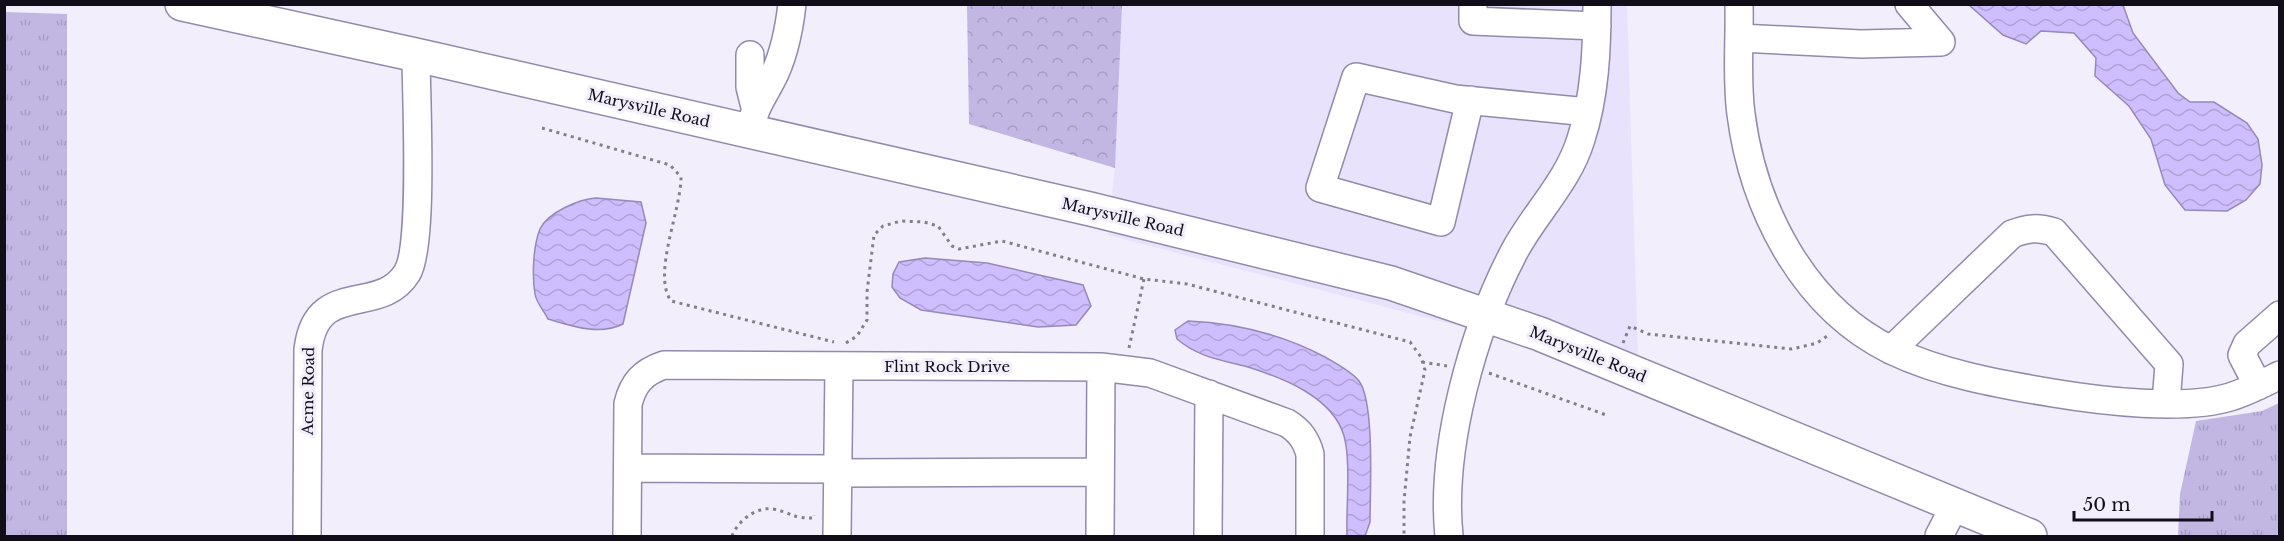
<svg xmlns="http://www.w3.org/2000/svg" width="2284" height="541" font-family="'Libre Baskerville',serif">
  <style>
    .built { fill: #e8e2fc }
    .grass { fill: url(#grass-tufts) }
    .forest { fill: url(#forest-crowns) }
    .water { fill: url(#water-waves); stroke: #9589b9; stroke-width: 1.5 }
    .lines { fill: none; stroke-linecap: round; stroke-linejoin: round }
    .minor-casing { stroke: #928aaa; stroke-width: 30 }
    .highway-casing { stroke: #928aaa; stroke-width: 36 }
    .path { stroke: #827f8b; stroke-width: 3; stroke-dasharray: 3 4.5; stroke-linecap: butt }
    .minor { stroke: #fff; stroke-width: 27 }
    .highway { stroke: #fff; stroke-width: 33 }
    .labels { text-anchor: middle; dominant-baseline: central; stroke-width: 6; stroke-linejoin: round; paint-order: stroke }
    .street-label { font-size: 15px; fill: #110e19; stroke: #f2eefc }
  </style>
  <defs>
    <pattern id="grass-tufts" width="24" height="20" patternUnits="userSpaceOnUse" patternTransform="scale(1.5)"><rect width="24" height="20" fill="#c2b7e2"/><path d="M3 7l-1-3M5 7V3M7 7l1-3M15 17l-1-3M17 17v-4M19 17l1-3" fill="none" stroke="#a69cc1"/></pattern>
    <pattern id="forest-crowns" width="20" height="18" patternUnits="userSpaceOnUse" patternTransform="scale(1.5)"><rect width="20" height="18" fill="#c2b7e2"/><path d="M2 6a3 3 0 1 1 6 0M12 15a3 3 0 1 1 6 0" fill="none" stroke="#a69cc1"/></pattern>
    <pattern id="water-waves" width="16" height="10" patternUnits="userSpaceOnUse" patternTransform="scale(1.5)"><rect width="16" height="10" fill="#cebefd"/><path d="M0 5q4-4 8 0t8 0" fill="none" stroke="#b0a2d8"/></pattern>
  </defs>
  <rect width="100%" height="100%" fill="#f2eefc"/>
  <path class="built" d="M 1122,5 L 1627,5 L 1639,390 L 1516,341 L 1108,235 L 1115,167 Z"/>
  <path class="grass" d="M 5,12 L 67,14 L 67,536 L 5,536 Z
    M 2279,403 L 2279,534 L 2275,536 L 2178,536 L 2180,494 L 2196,421 L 2262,411 Z"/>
  <path class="forest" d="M 967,5 L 1122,5 L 1115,168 L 969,124 Z"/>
  <path class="water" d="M 1969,5 L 2123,5 L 2133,33 L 2178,93 L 2190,102 L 2214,102 L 2247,123 L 2258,139 L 2262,165 L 2260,184 L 2246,200 L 2227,211 L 2185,210 L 2165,185 L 2151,139 L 2129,106 L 2095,76 L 2096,58 L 2074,33 L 2041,31 L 2026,44 L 2003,35 Z
    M 596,198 L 641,202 L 646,223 L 623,324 C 599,336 572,326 548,319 C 544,311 536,302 535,294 C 532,276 533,246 540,229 C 548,212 580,199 596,198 Z
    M 925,258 L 987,263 L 1083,285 L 1091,306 L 1076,325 L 1038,327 L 921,310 L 900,298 L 892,287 L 893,274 L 899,262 Z
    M 1188,321 C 1238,323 1281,334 1325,357 C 1335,363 1351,371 1359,381 C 1375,402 1370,493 1370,522 L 1365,536 L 1347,536 C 1346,509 1351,460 1344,436 C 1333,397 1283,378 1248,367 C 1221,360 1198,357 1177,339 L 1175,330 Z"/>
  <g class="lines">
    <g class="minor-casing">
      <path id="minor" d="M 1473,4 L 1473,21 L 1597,26
        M 1739,4 C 1740,40 1736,78 1741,114 C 1753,208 1803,307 1891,350 C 1941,374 1999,384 2053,393 C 2101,401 2184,411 2230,397 C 2247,392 2264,383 2280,375
        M 1740,38 L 1861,44 L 1941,42 L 1909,4
        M 750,55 L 750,87 L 755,107
        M 1470,100 L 1441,222 L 1320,188 L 1356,77 L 1455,99 L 1588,112
        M 750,131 C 755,106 760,102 771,81 C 784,57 789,31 792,4
        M 1891,350 L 2012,234 C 2028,228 2038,227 2054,232 L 2169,364 L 2166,403
        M 2258,386 L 2242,355 L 2247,344 L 2280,315
        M 628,468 L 838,469
        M 838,473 L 1100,472
        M 307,536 L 308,350 C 316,278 380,317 407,273 C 424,246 416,95 416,55
        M 627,536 L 628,404 C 633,383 643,372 664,365 L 1101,367 L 1150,373 L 1287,423 C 1300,431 1306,440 1310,454 L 1310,536
        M 837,536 L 839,366
        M 1100,536 L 1101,367
        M 1208,536 L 1209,394
        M 1449,536 C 1440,448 1473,330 1514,252 C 1534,214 1568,182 1581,139 C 1595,96 1597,49 1597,4
        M 1939,536 L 1954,507"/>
    </g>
    <g class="highway-casing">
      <path id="highway" d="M 182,4 L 416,55 L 1090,209 L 1391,283 L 1540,334 L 2030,536"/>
    </g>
    <path class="path" d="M 542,128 L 670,165 L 681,177 C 681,211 652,274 671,301 L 834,342
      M 846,343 L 857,336 L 867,320 L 867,292 L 874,235 L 883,226 L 901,221 L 924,222 L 938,226 L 952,246 L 959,249 L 1002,241 L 1144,279 L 1187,284 L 1410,342 L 1421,357 L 1425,370 L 1410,437 L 1404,501 L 1404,536
      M 1623,343 L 1630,326 L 1648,334 L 1792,349 L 1817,343 L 1830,334
      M 1129,348 L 1144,279
      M 1422,362 L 1447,366
      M 1489,373 L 1609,416
      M 732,536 C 737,522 756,506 773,509 C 790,512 793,519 814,518 L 814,515"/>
    <use href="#minor" class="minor"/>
    <use href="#highway" class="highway"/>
  </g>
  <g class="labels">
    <g class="street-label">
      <text transform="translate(649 108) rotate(13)">Marysville Road</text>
      <text transform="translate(1123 217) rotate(13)">Marysville Road</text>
      <text transform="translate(1588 354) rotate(22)">Marysville Road</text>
      <text x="947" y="366">Flint Rock Drive</text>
      <text transform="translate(308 391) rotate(-89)">Acme Road</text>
    </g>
  </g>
  <rect width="2284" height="541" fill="none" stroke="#110e19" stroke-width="12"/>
  <path d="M2074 511v9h138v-9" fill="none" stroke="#110e19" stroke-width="3"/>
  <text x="2083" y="511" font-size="18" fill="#110e19" stroke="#f2eefc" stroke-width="4.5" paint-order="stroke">50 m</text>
</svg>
